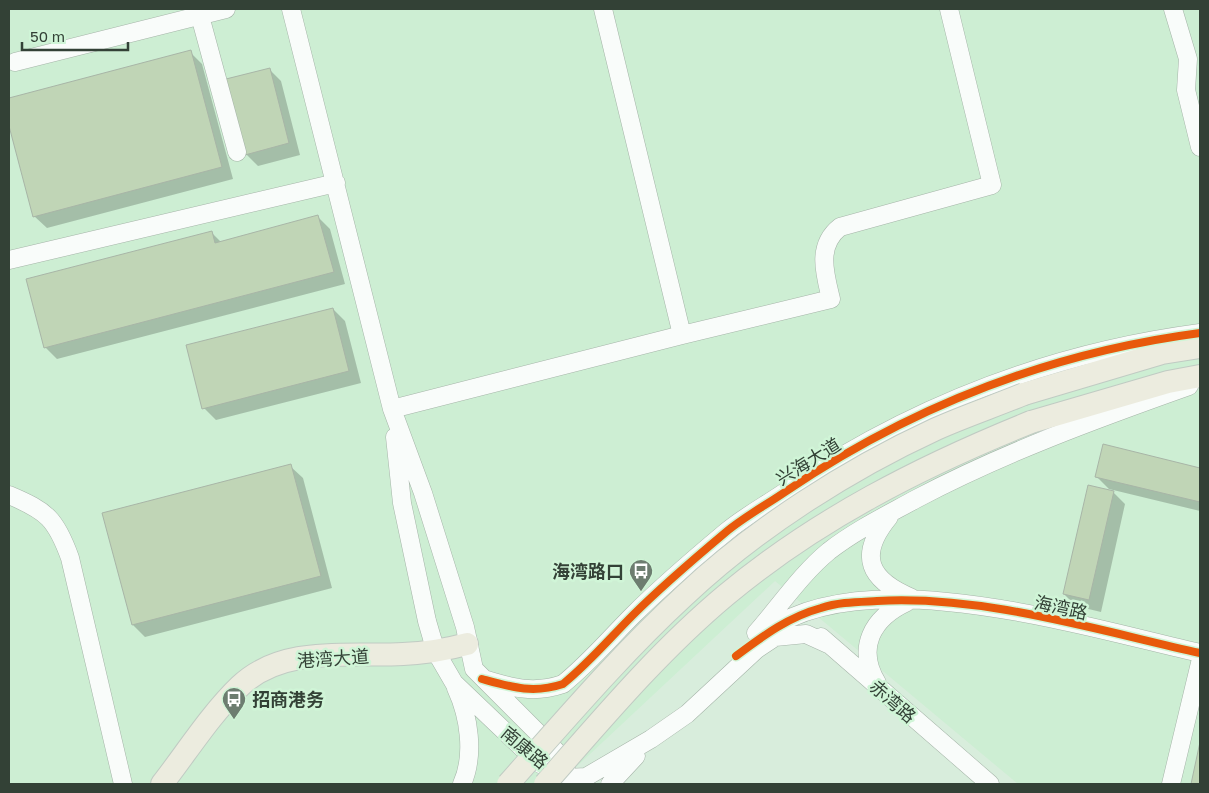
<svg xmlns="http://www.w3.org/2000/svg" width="1209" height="793" font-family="'Golos Text','Noto Sans SC',sans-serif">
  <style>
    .built { fill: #cdeed3 }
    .shadow { fill: #0003 }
    .building { fill: #c0d5b6; stroke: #a8b5a7 }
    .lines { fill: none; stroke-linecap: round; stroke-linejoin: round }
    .minor-casing { stroke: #a5b4a8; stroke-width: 19 }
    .major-casing { stroke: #c0cbc3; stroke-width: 24 }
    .minor { stroke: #f9fcfa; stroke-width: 18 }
    .major { stroke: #ececdf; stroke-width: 22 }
    .major-bridge-casing { stroke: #c0cbc3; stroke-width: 24; stroke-linecap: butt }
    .major-bridge { stroke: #ececdf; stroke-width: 22 }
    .cycleway-casing { stroke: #d0f5d7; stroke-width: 11 }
    .cycleway { stroke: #e8590c; stroke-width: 8 }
    .labels { text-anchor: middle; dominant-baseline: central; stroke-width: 5; stroke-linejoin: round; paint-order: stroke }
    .street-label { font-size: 18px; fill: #334136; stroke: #d0f5d7 }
    .poi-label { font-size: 18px; font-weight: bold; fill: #334136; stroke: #d0f5d7; text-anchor: end }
  </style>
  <rect width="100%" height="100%" fill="#d8eddc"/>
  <path class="built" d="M 9,9 L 1200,9 L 1200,784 L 1018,784 L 775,581 L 558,784 L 9,784 Z"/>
  <path class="shadow" d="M 190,52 L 202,64 L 233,179 L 47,228 L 34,216 L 9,121 L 9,99 Z
    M 269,69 L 281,81 L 300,155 L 258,166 L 246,154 Z
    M 318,217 L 330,229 L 345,284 L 57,359 L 45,347 L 211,232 L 221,242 Z
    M 333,309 L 345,321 L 361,383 L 216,420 L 204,408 Z
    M 1104,446 L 1200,469 L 1200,511 L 1109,489 L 1096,476 Z
    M 290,466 L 303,478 L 332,588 L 145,637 L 133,625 Z
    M 1113,492 L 1125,504 L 1101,612 L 1076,606 L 1064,594 Z"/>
  <path class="building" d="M 191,50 L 222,167 L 33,217 L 9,126 L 9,98 Z
    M 270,68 L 289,143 L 245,155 L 226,79 Z
    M 318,215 L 334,272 L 44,348 L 26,279 L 212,231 L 215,243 Z
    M 333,308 L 349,371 L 202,409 L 186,345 Z
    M 1103,444 L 1200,468 L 1200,502 L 1095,477 Z
    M 291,464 L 321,576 L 132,625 L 102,513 Z
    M 1088,485 L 1114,491 L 1089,600 L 1063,594 Z
    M 1200,742 L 1200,784 L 1191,784 Z"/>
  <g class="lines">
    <g class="minor-casing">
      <path id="minor" d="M 291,9 L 392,409 L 423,493 L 465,627 L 474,669 L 556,751 L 566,768 L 563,784
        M 603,9 L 682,335
        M 1173,9 L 1188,59 L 1186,90 L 1200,147
        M 200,16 L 237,152
        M 15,62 L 226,9
        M 9,260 L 336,183
        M 392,409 L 682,335 L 831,299 C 825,274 816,246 840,227 L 992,185 L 949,9
        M 395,437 L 402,503 L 427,621 L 436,652 L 454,683 L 537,762 L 566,778 L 586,777 L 651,739 L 687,714 L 757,649 L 775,637 L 806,634 L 828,644
        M 9,495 C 47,511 56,519 70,558 L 123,784
        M 889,517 C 857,556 869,580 912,598
        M 756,633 C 779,607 802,573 829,551 C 856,530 887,515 916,499 C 1003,453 1096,419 1189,386
        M 765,633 C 864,558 1088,628 1200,653
        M 821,637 L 990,784
        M 484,679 C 513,688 534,694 563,684 C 589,663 610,638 633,615 C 662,586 695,558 726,532 C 744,517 766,505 785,492 C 912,406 1048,353 1200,333
        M 877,683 C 856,648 872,618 907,602
        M 456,688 C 469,716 475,755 462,784
        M 610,784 L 636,756
        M 1171,784 L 1200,663"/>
    </g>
    <g class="major-casing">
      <path id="major" d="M 1024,394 L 1162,353 L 1200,347
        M 1031,422 L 1168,382 L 1200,376
        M 162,784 C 187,752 210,715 240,686 C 283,645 349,657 403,654 C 425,653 445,650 467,644"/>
    </g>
    <use href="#minor" class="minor"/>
    <use href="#major" class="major"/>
    <g class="major-bridge-casing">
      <path id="major-bridge" d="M 508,784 C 565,720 621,654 684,596 C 755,529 847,470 936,429 C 965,416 995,406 1024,394
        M 545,784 C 602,719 659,651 726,595 C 817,519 922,466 1031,422"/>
    </g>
    <use href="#major-bridge" class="major-bridge"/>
    <g class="cycleway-casing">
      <path id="cycleway" d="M 736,656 C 763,636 788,617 821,608 C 839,602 858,602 877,601 C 984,595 1096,630 1200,653
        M 482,679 C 511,687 533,694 563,684 C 589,663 610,638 633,615 C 662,586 695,558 726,532 C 744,517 766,505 785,492 C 912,406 1048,353 1200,333"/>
    </g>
    <use href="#cycleway" class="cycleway"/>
  </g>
  <defs>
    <g id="bus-pin" transform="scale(1.25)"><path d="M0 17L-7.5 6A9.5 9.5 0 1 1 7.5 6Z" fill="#6d7d70" stroke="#d0f5d7"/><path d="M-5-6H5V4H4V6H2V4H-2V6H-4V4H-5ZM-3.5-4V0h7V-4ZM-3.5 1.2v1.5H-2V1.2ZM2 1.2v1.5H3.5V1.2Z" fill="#fff"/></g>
  </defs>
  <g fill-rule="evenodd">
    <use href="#bus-pin" x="641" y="571"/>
    <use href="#bus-pin" x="234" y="699"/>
  </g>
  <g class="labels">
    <g class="street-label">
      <text transform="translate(808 461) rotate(-32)">兴海大道</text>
      <text transform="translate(1061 607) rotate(12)">海湾路</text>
      <text transform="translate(333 658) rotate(-4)">港湾大道</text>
      <text transform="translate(893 701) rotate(41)">赤湾路</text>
      <text transform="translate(525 747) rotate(40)">南康路</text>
    </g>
    <g class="poi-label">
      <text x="624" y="571">海湾路口</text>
      <text x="252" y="699" text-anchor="start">招商港务</text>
    </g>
  </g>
  <rect width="1209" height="793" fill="none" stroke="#334136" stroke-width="20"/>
  <path d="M22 42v8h106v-8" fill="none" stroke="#334136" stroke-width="2.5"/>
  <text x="30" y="42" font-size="15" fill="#334136" stroke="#d0f5d7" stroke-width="4" paint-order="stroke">50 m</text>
</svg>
